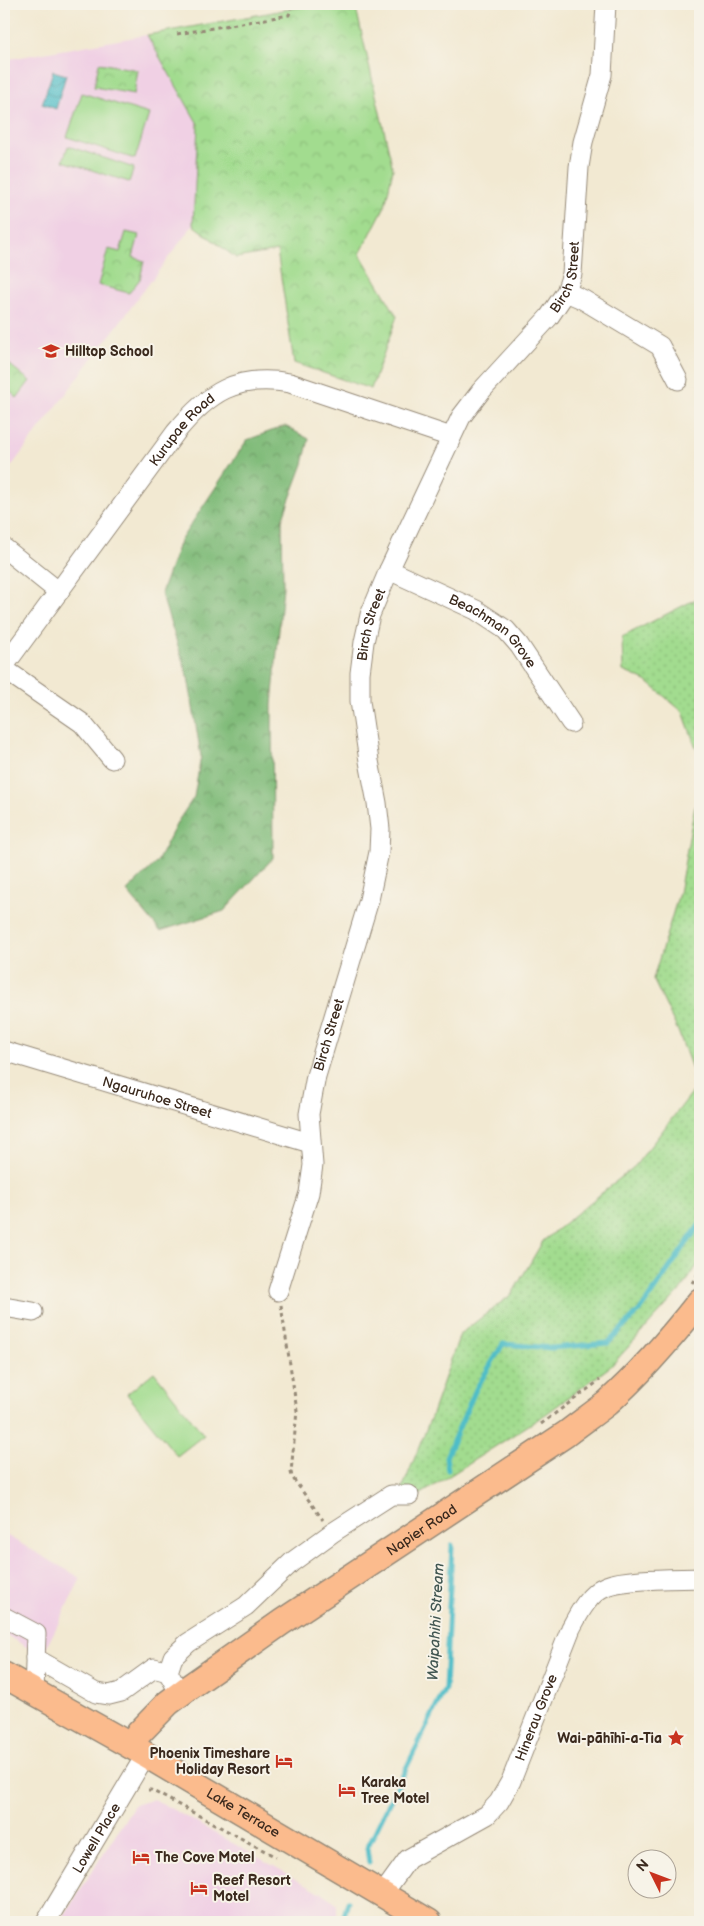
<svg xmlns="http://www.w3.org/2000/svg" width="704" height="1926" font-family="'Balsamiq Sans',sans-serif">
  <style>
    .built { fill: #f0d0e4 }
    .grass { fill: url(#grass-dots); stroke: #6e8356 }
    .forest { fill: url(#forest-crowns); stroke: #5e734c }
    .park { fill: url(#park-crowns); stroke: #6e8356 }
    .garden { fill: #a2dc8f; stroke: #6e8356 }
    .water { fill: url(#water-waves); stroke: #457473 }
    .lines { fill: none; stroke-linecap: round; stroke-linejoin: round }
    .stream { stroke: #4fbdc8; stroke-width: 5 }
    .minor-casing { stroke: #968a78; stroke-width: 21 }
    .major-casing { stroke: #968a78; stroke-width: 28 }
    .path { stroke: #968a78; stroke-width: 3; stroke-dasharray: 4 4; stroke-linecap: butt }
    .minor { stroke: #fff; stroke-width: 19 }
    .major { stroke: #fbbb8d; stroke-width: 25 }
    .labels { text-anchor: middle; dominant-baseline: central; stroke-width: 4; stroke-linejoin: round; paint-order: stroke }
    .street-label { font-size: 14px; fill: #3b2a1e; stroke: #f7f3e8 }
    .poi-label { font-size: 14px; font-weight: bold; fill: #3b2a1e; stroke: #f7f3e8; text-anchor: start }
    .water-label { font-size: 15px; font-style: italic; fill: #415651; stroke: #f7f3e8 }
  </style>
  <defs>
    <pattern id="grass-dots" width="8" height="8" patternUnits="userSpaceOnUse" patternTransform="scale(1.25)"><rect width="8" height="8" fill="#a2dc8f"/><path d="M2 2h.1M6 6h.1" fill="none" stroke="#8cbd7b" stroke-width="1.8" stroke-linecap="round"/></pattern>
    <pattern id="forest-crowns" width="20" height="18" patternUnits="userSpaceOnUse" patternTransform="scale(1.25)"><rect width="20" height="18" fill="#81bc7a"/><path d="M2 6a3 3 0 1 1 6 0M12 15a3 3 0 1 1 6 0" fill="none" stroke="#6b9963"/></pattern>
    <pattern id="park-crowns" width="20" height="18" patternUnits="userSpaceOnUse" patternTransform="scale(1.25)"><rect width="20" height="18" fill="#a2dc8f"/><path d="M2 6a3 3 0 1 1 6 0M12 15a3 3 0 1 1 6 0" fill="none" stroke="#8cbd7b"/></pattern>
    <pattern id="water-waves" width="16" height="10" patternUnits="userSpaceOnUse" patternTransform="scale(1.25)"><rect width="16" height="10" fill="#4fbdc8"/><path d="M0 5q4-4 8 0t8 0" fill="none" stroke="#439aa2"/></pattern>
  </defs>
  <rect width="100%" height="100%" fill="#f7f3e8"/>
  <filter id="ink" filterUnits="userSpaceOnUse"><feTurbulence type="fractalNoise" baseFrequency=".02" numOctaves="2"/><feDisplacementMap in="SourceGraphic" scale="10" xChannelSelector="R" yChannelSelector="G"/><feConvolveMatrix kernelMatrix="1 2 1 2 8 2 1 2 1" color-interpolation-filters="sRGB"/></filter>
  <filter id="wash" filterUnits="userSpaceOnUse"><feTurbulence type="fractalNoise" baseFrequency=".0096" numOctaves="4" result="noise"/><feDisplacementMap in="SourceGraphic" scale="20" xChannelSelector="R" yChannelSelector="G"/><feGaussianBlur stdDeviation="1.12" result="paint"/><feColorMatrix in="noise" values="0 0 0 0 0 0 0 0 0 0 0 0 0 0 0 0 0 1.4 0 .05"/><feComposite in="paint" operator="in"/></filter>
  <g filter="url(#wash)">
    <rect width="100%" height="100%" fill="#f2e9d2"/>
    <path class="built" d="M 147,35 L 198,124 L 193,225 L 4,476 L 4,60 Z
      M 4,1534 L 81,1578 L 42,1656 L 4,1634 Z
      M 154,1799 L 329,1897 L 337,1905 L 337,1922 L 60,1922 L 134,1805 Z"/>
    <path class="grass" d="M 700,597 L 700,758 L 683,712 L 646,681 L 623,671 L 622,637 Z
      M 700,801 L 700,1261 L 684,1286 L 611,1366 L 546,1414 L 393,1512 L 431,1417 L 460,1334 L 512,1294 L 543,1241 L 635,1166 L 698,1085 L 678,1031 L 653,979 L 679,893 L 695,805 Z"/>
    <path class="forest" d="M 285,426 L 309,439 L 303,464 L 282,520 L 283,587 L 272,705 L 273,858 L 224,911 L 160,931 L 127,891 L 157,862 L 178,821 L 194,797 L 201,756 L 188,677 L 161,593 L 180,541 L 247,440 Z"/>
    <path class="park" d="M 317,4 L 355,4 L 393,169 L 385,206 L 360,254 L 397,316 L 371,389 L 294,363 L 277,251 L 236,258 L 193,225 L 198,124 L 147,35 Z
      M 99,63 L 138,70 L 134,94 L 94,87 Z
      M 126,232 L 139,235 L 133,257 L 144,261 L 140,279 L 129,293 L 98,285 L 108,249 L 120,252 Z
      M 4,360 L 30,381 L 17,398 L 4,386 Z"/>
    <path class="garden" d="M 82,93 L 149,114 L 135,159 L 67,137 Z
      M 68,146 L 134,168 L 129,182 L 63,161 Z
      M 154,1372 L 204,1435 L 177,1456 L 127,1394 Z"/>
    <path class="water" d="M 53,71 L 66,75 L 56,109 L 42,104 Z"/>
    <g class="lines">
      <path class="stream" d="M 448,1470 L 446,1457 L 476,1389 L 503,1344 L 552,1348 L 608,1343 L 642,1308 L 700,1224
        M 369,1863 L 367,1848 L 445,1689 L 452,1545
        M 342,1922 L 348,1902"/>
    </g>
  </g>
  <g filter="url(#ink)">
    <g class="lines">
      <g class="minor-casing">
        <g id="minor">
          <path d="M 566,292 L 582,299 L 660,346 L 678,380"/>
          <path d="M 4,548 L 59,592"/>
          <path id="s1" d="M 389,570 L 476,610 L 506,630 L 519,645 L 571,723"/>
          <path id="s2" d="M 4,666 L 176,432 C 209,392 236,374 290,383 L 451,437"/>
          <path d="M 4,669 L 82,723 L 112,759"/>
          <path id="s3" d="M 4,1051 L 310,1143"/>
          <path id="s4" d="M 278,1291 L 309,1193 L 313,1165 L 309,1114 L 316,1076 L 369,900 L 379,852 L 380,829 L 377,803 L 369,761 L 360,701 L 360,673 L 364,642 L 370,615 L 389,570 L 461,417 L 481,391 L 549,317 L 566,292 L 572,274 L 579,167 L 583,142 L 602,75 L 606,4"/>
          <path d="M 4,1307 L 33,1312"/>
          <path d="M 4,1617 L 36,1634 L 34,1693"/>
          <path d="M 35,1658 L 96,1693 L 109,1695 L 121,1692 L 154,1668 L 168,1672"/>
          <path d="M 180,1694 L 168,1672 L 173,1657 L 188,1643 L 246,1606 L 292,1562 L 332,1533 L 391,1495 L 409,1495"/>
          <path id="s5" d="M 382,1895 L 408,1859 L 487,1815 L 499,1802 L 511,1781 L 571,1628 C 579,1613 589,1593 606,1586 C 626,1578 677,1579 700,1578"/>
          <path id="s6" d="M 46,1922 L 145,1756"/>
        </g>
      </g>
      <g class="major-casing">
        <g id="major">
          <path id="s7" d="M 4,1675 L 131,1746 L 429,1922"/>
          <path id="s8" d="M 131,1746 L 139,1733 L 168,1703 L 188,1688 L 282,1622 L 566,1434 C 579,1424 593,1414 606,1404 C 641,1373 671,1338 700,1301"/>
        </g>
      </g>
      <path class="path" d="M 177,34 L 289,15 L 291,9 L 290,4
        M 692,1283 L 700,1271
        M 281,1305 L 297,1411 L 291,1472 L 292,1477 L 323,1520
        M 541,1424 L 600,1380
        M 148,1790 L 151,1790 L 276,1857"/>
      <use href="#minor" class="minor"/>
      <use href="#major" class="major"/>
    </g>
  </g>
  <defs>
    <g id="school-bare" transform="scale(1.35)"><path d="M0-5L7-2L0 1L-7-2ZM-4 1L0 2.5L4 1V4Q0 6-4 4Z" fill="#c8321e" stroke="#f7f3e8" stroke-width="2.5" paint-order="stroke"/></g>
    <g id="sight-bare" transform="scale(1.35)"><path d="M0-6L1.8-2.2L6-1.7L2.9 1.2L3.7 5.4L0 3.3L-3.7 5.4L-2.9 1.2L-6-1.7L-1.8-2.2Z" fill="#c8321e" stroke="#f7f3e8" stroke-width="2.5" paint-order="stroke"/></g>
    <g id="hotel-bare" transform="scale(1.35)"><path d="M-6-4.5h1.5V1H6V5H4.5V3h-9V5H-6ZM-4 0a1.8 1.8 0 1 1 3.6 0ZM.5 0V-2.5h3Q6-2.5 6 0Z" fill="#c8321e" stroke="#f7f3e8" stroke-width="2.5" paint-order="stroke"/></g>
  </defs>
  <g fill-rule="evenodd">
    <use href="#school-bare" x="51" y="351"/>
    <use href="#sight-bare" x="676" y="1738"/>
    <use href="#hotel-bare" x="284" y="1761"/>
    <use href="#hotel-bare" x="347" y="1790"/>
    <use href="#hotel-bare" x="141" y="1857"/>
    <use href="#hotel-bare" x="199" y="1888"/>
  </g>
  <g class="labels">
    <g class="street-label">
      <text stroke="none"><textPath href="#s4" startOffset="1089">Birch Street</textPath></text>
      <text stroke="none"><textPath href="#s2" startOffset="296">Kurupae Road</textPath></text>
      <text stroke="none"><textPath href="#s4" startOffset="684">Birch Street</textPath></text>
      <text stroke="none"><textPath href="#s1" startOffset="122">Beachman Grove</textPath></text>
      <text stroke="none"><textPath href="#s4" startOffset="264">Birch Street</textPath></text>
      <text stroke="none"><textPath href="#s3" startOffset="160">Ngauruhoe Street</textPath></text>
      <text stroke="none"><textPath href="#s8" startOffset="364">Napier Road</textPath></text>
      <text stroke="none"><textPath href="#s5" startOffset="245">Hinerau Grove</textPath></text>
      <text stroke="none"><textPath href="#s7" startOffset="276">Lake Terrace</textPath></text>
      <text stroke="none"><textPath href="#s6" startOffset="98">Lowell Place</textPath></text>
    </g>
    <g class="poi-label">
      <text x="65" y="351">Hilltop School</text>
      <text x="662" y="1738" text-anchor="end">Wai-pāhīhī-a-Tia</text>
      <text x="270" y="1753" text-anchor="end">Phoenix Timeshare<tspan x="270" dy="16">Holiday Resort</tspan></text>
      <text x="361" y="1782">Karaka<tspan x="361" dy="16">Tree Motel</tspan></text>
      <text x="155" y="1857">The Cove Motel</text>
      <text x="213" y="1880">Reef Resort<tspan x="213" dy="16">Motel</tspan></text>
    </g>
    <g class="water-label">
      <text transform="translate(436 1622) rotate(-87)">Waipahihi Stream</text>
    </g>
  </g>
  <rect width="704" height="1926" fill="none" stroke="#f7f3e8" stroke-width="20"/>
  <g transform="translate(652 1874) rotate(312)"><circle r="24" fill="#f7f3e8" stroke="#aca397"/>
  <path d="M0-4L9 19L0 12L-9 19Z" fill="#c8321e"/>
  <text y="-8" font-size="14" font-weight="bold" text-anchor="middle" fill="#3b2a1e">N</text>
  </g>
</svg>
